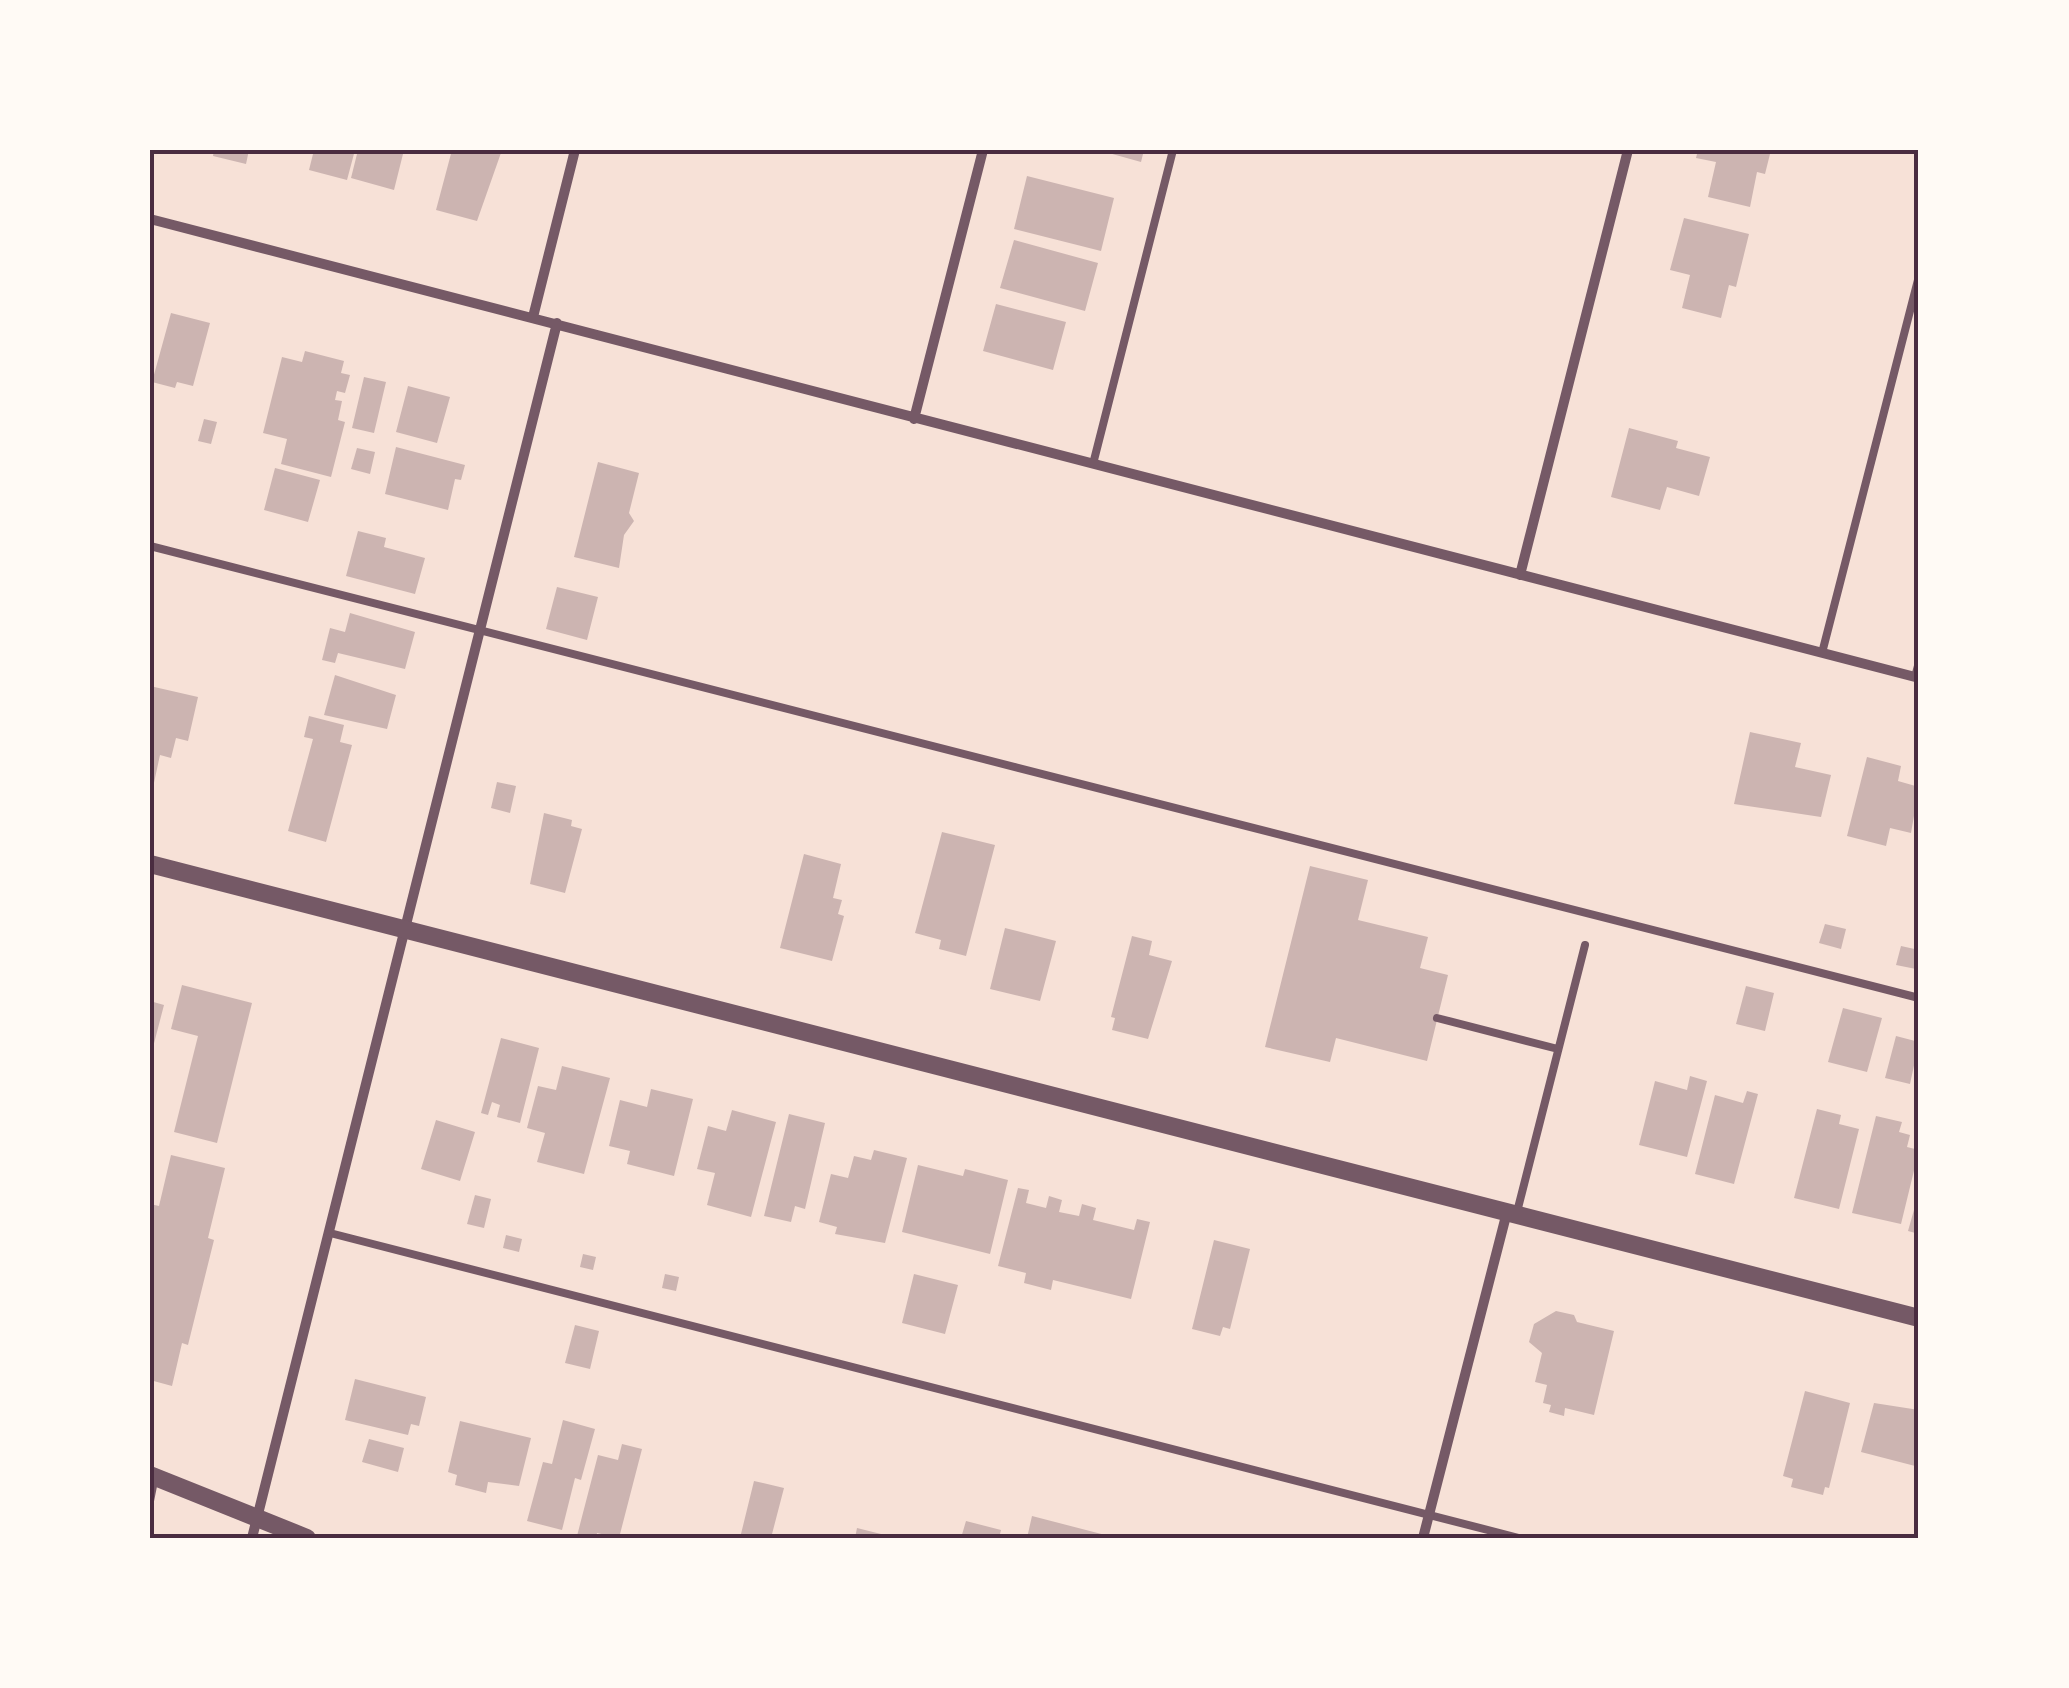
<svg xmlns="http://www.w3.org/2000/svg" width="2069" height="1688" font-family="'Noto Sans',sans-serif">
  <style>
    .building { fill: #ccb4b1 }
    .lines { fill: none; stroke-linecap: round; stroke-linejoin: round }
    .service { stroke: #755966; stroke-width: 8 }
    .minor { stroke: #755966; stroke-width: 10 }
    .tertiary { stroke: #755966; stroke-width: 18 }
    .neatline { fill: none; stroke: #4a2c40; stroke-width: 4 }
  </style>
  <rect width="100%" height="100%" fill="#f7e1d7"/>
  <path class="building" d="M 214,150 L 249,150 L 246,164 L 213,156 Z
    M 314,150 L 355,150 L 347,180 L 309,170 Z
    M 358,150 L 404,150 L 394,190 L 351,178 Z
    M 452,150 L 502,150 L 477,221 L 436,210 Z
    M 1098,150 L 1144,150 L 1141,162 Z
    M 1698,150 L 1771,150 L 1765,174 L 1757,172 L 1750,207 L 1708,197 L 1716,162 L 1696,158 Z
    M 1027,176 L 1114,198 L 1101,251 L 1014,229 Z
    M 1684,218 L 1749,234 L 1736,287 L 1729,285 L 1721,318 L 1682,308 L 1690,275 L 1670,270 Z
    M 1014,240 L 1098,263 L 1085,311 L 1000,288 Z
    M 996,304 L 1066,322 L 1053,370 L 983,351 Z
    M 171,313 L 210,323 L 193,386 L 177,382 L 175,388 L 152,382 Z
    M 305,351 L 344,361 L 341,373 L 350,375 L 345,393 L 337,391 L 335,400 L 342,401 L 338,420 L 345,422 L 331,477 L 281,464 L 287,439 L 263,433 L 282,357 L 302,362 Z
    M 364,377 L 386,382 L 374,433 L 352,428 Z
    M 408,386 L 450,397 L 437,443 L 396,432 Z
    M 204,419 L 217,422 L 211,444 L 198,441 Z
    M 1629,428 L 1678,441 L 1676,448 L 1710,457 L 1699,496 L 1667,487 L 1660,510 L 1611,497 Z
    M 396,447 L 465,465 L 461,480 L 455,479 L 448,510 L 385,494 Z
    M 357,448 L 375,452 L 370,474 L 351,469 Z
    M 598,462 L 639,473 L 629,513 L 634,521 L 624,535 L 619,568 L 574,557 Z
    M 275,468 L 320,480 L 308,522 L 264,510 Z
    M 358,531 L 386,538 L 384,547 L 425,558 L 415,594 L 346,576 Z
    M 557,587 L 598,597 L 587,640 L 546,629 Z
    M 350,613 L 415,632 L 405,669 L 338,653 L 335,663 L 322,660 L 330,628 L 345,632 Z
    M 335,675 L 396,695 L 387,729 L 324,715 Z
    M 150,686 L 198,697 L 188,741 L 176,738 L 171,758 L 160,755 L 152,792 Z
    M 309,716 L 344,725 L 340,742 L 352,745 L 326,842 L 288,831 L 313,739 L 304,737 Z
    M 1750,732 L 1801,743 L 1795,767 L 1831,775 L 1821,817 L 1734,804 Z
    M 1867,757 L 1901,766 L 1898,781 L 1919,787 L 1911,833 L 1890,828 L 1886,846 L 1847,836 Z
    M 497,782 L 516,786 L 510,813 L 491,808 Z
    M 544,813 L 572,820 L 571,826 L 582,829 L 565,893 L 530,884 Z
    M 942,832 L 995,845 L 966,956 L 939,949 L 941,940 L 915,933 Z
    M 804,854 L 841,864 L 833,898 L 842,900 L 838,914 L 844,916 L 832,961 L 780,948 Z
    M 1310,866 L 1368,880 L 1358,920 L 1428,937 L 1420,968 L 1448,975 L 1427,1061 L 1336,1038 L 1330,1062 L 1265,1047 Z
    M 1825,924 L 1846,929 L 1841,949 L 1819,943 Z
    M 1005,928 L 1056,941 L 1040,1001 L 990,989 Z
    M 1132,936 L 1152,941 L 1149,955 L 1172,961 L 1148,1039 L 1112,1030 L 1115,1018 L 1111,1017 Z
    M 1901,946 L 1919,950 L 1916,969 L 1896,965 Z
    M 182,985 L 252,1003 L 217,1143 L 174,1132 L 198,1036 L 171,1029 Z
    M 1746,986 L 1774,993 L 1765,1031 L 1736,1024 Z
    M 150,1001 L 164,1005 L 151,1055 L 150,1055 Z
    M 1843,1008 L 1882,1018 L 1867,1072 L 1828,1062 Z
    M 1896,1036 L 1919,1042 L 1910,1084 L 1885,1078 Z
    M 501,1038 L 539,1048 L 520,1123 L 497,1117 L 500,1105 L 492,1102 L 488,1115 L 481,1113 Z
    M 562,1066 L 610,1078 L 584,1174 L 537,1162 L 545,1133 L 527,1128 L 538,1086 L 556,1090 Z
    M 1690,1076 L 1707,1081 L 1687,1157 L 1639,1145 L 1655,1081 L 1687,1090 Z
    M 651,1089 L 693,1099 L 674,1176 L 627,1164 L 630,1151 L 609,1146 L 620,1100 L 647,1107 Z
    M 1747,1091 L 1758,1094 L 1734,1184 L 1695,1174 L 1715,1095 L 1743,1103 Z
    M 1817,1109 L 1841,1115 L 1839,1124 L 1859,1129 L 1839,1209 L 1794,1198 Z
    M 732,1110 L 776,1122 L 751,1217 L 707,1205 L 715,1173 L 697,1169 L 708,1126 L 726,1131 Z
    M 789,1114 L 825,1123 L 805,1209 L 795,1206 L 791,1222 L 764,1216 Z
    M 1876,1116 L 1902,1122 L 1899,1132 L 1910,1135 L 1907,1147 L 1919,1150 L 1901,1224 L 1852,1213 Z
    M 436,1120 L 475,1132 L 460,1181 L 421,1169 Z
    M 874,1150 L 907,1158 L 885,1243 L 835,1234 L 837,1227 L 819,1222 L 831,1174 L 848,1178 L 854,1156 L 871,1160 Z
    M 171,1155 L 225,1168 L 208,1238 L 214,1240 L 188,1345 L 182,1343 L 172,1386 L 150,1380 L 150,1204 L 159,1206 Z
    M 918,1165 L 963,1176 L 965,1169 L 1008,1180 L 990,1254 L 902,1232 Z
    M 1018,1188 L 1029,1190 L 1026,1203 L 1046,1208 L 1049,1196 L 1062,1200 L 1059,1212 L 1079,1216 L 1082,1204 L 1096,1208 L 1093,1220 L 1134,1230 L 1137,1219 L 1150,1222 L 1131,1299 L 1053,1280 L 1051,1290 L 1024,1283 L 1026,1273 L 998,1266 Z
    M 1919,1192 L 1919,1234 L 1908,1231 Z
    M 475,1195 L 491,1199 L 484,1228 L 467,1224 Z
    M 506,1235 L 522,1239 L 519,1252 L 503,1248 Z
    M 1214,1240 L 1250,1249 L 1230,1329 L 1223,1327 L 1220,1336 L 1192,1329 Z
    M 583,1254 L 596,1257 L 593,1270 L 580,1267 Z
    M 665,1274 L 679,1277 L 676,1291 L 662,1288 Z
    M 914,1274 L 958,1285 L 945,1334 L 902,1323 Z
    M 1556,1311 L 1574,1315 L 1577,1322 L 1614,1331 L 1594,1415 L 1565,1408 L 1564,1416 L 1549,1412 L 1551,1405 L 1543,1403 L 1547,1385 L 1535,1382 L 1542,1353 L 1529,1342 L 1534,1324 Z
    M 575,1325 L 599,1331 L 590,1369 L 565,1363 Z
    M 355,1379 L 426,1397 L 419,1426 L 411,1424 L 408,1435 L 345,1420 Z
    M 1805,1391 L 1850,1403 L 1829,1488 L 1825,1487 L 1823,1495 L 1791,1487 L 1793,1479 L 1783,1476 Z
    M 1874,1403 L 1919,1410 L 1919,1467 L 1861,1452 Z
    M 563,1420 L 595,1429 L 581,1480 L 575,1478 L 562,1530 L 527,1521 L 543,1462 L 552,1464 Z
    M 460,1421 L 531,1438 L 519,1486 L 488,1482 L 486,1493 L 455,1485 L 457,1475 L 448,1472 Z
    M 369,1439 L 404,1448 L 398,1472 L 362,1462 Z
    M 622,1444 L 642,1449 L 619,1538 L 597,1533 L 596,1538 L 577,1536 L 598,1455 L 618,1460 Z
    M 754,1481 L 784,1488 L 771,1538 L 740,1538 Z
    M 1032,1516 L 1113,1537 L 1113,1538 L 1027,1538 Z
    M 966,1521 L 1001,1530 L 999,1538 L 961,1538 Z
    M 857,1528 L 893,1537 L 892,1538 L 855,1538 Z"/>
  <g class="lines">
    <path class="service" d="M 1093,464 L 1173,150
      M 150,546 L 1919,998
      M 1822,653 L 1919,276
      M 1915,677 L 1919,662
      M 1437,1018 L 1558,1049
      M 1517,1212 L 1585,945
      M 330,1233 L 1519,1538
      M 150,1501 L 155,1476"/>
    <path class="minor" d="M 150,219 L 1919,678
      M 533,317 L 575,150
      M 914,419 L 983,150
      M 1520,575 L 1628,150
      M 252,1538 L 557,323
      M 1423,1538 L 1507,1212"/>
    <path class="tertiary" d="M 150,864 L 1919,1318
      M 150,1475 L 307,1538"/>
  </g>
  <rect width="2069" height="1688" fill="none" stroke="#fffaf5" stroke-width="305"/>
  <rect x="152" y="152" width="1764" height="1384" class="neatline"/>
</svg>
